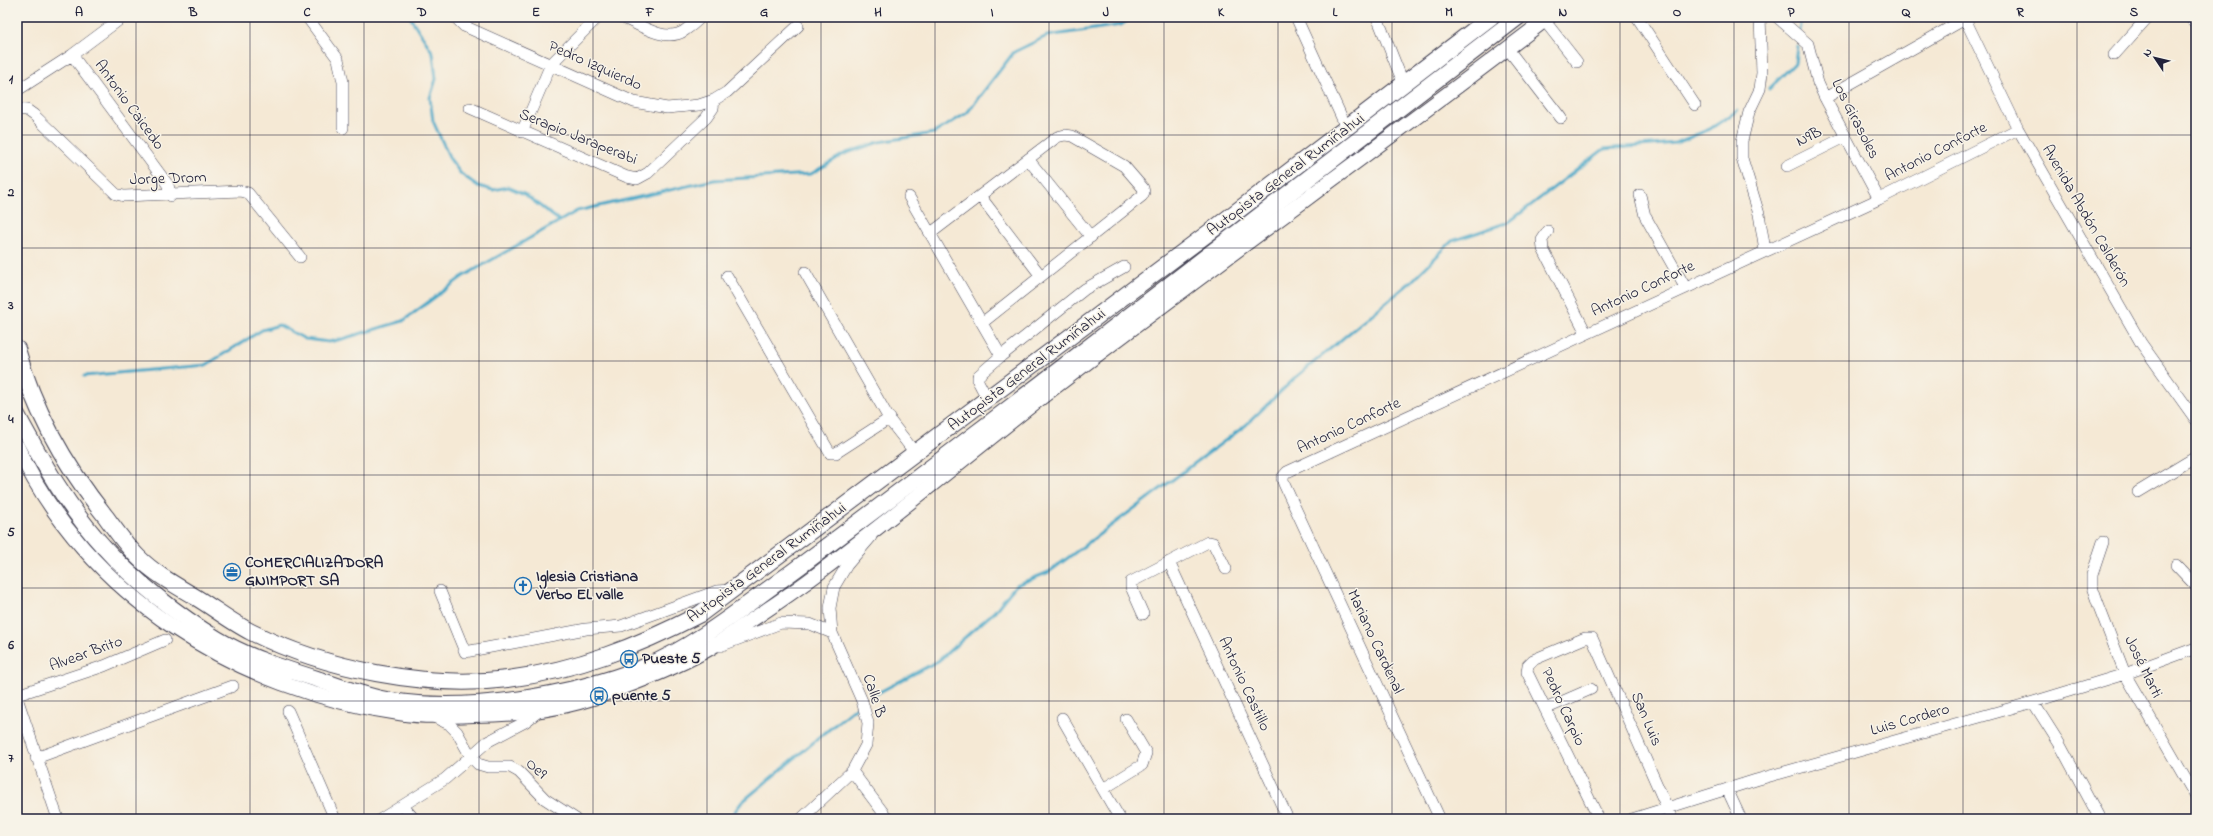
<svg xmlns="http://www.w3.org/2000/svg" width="2213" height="836" font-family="'Indie Flower',sans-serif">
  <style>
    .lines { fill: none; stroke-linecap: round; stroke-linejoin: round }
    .stream { stroke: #48a7c7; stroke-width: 3 }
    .minor-casing { stroke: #424052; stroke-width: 12 }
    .major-casing { stroke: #424052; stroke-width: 16 }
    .highway-casing { stroke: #424052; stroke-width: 18 }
    .minor { stroke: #fff; stroke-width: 11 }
    .major { stroke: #fff; stroke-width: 14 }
    .highway { stroke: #fff; stroke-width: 16 }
    .grid { fill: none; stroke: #22223b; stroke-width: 1; stroke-opacity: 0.55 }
    .labels { text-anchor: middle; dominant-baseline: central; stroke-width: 3; stroke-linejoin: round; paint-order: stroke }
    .street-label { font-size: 16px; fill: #22223b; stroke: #f7f3e8 }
    .poi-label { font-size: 16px; font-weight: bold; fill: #22223b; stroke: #f7f3e8; text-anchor: start }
    .neatline { fill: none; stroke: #22223b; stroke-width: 1.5 }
    .grid-label { font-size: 13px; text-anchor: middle; font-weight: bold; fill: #22223b }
  </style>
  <rect width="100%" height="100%" fill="#f7f3e8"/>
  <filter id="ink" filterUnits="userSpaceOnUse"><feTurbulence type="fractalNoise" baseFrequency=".025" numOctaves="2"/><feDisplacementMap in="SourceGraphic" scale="8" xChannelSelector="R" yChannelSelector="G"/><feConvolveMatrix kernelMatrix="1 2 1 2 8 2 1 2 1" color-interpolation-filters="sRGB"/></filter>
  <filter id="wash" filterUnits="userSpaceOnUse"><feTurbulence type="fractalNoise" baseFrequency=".012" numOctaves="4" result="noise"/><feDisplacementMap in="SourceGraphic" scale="16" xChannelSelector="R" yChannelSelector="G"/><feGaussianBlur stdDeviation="0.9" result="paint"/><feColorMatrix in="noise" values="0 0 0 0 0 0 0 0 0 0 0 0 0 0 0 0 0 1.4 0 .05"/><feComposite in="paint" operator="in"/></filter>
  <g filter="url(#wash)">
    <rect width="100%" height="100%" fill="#f5e9d5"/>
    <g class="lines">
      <path class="stream" d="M 410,17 L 433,53 L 436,79 L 430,98 L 433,121 L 450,159 L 461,174 L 478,186 L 493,190 L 508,187 L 524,194 L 560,221
        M 1799,32 L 1801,17
        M 1769,89 L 1795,63 L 1797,46
        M 84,376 L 206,365 L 262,330 L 279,325 L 305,339 L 329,342 L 342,339 L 403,321 L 462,277 L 577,211 L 714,180 L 811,174 L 844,154 L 879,142 L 934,133 L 967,113 L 1014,52 L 1047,36 L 1121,25 L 1133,17
        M 872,696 L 938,661 L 994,612 L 1016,585 L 1049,572 L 1246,425 L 1295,378 L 1412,281 L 1452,241 L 1509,222 L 1604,149 L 1676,143 L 1710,129 L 1737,111
        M 729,819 L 742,802 L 856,707"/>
    </g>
  </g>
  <g filter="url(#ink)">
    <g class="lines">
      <g class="minor-casing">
        <path id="minor" d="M 307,17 L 338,59 L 343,82 L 343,128
          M 455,17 L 464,26 L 634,102 L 667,108 L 699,105 L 714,100 L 727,92 L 798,26
          M 622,17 C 639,25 666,43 684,31 C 690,27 696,22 701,17
          M 1296,17 L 1347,129
          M 1377,17 L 1404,85
          M 1637,17 L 1695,105
          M 1760,17 L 1762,73 L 1760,89 L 1749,112 L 1742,141 L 1742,158 L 1759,214 L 1765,250
          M 1777,17 L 1808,44 L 1818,83 L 1825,98 L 1879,199
          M 1964,17 L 2018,129 L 2141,343 L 2196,420
          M 1544,20 L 1577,62
          M 2193,21 L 2196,18
          M 1507,48 L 1561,118
          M 72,55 L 168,185 L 171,196
          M 2114,55 L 2148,17
          M 17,89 L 21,88 L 72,55 L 123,17
          M 1825,98 L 1965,19
          M 470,108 L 627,177 L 637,179 L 648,173 L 706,118 L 713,108 L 714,100
          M 17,109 L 27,110 L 34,115 L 116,194 L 124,196 L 241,191 L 248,193 L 300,257
          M 522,132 L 551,64 L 598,17
          M 1028,159 L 1091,237
          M 1787,166 L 1845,137
          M 1640,195 L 1645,216 L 1685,287
          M 980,196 L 1041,276
          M 909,197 L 1001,356 L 978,376 L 978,381 L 988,400
          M 1548,231 L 1542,240 L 1543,249 L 1586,333
          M 931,233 L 1057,137 L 1065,135 L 1072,136 L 1124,166 L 1143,188 L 1144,192 L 1142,196 L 982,323
          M 805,272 L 891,422 L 916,454
          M 727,276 L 830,453 L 836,453 L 890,418
          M 1001,356 L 1085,289 L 1124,267
          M 2138,492 L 2196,457
          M 2103,542 L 2092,575 L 2092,587 L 2098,604 L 2125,674 L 2196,797
          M 1169,562 L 1288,819
          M 2176,565 L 2196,586
          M 440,591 L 465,652 L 586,629 L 621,626 L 717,591 L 732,590
          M 1143,614 L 1131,587 L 1131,582 L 1208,542 L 1213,543 L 1226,569
          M 720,646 L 781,623 L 810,624 L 832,633
          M 17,695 L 104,666 L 165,640
          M 17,698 L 58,819
          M 2033,702 L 2059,743 L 2100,819
          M 1545,709 L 1591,689
          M 288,711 L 335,819
          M 434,717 L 449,724 L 457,732 L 471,757 L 478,764 L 488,767 L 510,767 L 519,772 L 545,799 L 576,819
          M 1062,718 L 1120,819
          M 36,758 L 233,686
          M 852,771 L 888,819
          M 1103,789 L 1142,765 L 1146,753 L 1126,719
          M 1727,789 L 1741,819
          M 403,806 L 414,819
          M 381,819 L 445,779 L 487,742 L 525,722 L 538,712
          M 801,819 L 852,771 L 866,745 L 868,723 L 862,701 L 832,633 L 830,608 L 834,587 L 847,565 L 871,537
          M 1440,819 L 1284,484 L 1282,478 L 1287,472 L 1879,199 L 2018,129
          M 1599,819 L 1527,672 L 1528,665 L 1533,660 L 1585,638 L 1592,638 L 1672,819
          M 1632,819 L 1756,780 L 2033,702 L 2125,674 L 2196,648"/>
      </g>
      <g class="major-casing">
        <path id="major" d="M 17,446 C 85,596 240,691 399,713 C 423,717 448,716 473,715 C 518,715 560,710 602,695 C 636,683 673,669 705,651 C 718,644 731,634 744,625 C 770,608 795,591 820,572 C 900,512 976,448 1055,387 C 1218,262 1386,142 1549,17"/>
      </g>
      <g class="highway-casing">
        <path id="highway" d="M 17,349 C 34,411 66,467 106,517 C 116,531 126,545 138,557 C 155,574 177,586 197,598 C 215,609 233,623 251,632 C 325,669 426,689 508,679 C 578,670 638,646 700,614 L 1219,225 L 1491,17
          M 17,415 C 42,461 67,507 103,546 C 133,580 179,616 217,639 C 249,658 285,669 320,680 C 343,688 367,697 391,701 C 469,713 571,696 645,667 C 696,646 747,604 792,572 C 876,510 959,446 1042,383 C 1201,261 1360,139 1518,17"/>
      </g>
      <use href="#minor" class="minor"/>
      <use href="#major" class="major"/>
      <use href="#highway" class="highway"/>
    </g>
  </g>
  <path class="grid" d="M 136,17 L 136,819M 250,17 L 250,819M 364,17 L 364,819M 479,17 L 479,819M 593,17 L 593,819M 707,17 L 707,819M 821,17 L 821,819M 935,17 L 935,819M 1049,17 L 1049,819M 1164,17 L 1164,819M 1278,17 L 1278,819M 1392,17 L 1392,819M 1506,17 L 1506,819M 1620,17 L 1620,819M 1734,17 L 1734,819M 1849,17 L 1849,819M 1963,17 L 1963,819M 2077,17 L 2077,819M 17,135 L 2196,135M 17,248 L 2196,248M 17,361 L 2196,361M 17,475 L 2196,475M 17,588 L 2196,588M 17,701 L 2196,701"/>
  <defs>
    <g id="office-ring" transform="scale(0.9)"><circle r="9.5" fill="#f7f3e8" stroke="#1f6fb2" stroke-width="1.5"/><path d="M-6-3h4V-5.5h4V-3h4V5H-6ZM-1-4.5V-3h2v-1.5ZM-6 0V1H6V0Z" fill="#1f6fb2"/></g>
    <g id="church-ring" transform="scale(0.9)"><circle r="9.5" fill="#f7f3e8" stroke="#1f6fb2" stroke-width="1.5"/><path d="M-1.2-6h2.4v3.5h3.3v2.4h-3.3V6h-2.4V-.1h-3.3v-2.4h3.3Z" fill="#1f6fb2"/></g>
    <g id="bus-ring" transform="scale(0.9)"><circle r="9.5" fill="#f7f3e8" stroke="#1f6fb2" stroke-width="1.5"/><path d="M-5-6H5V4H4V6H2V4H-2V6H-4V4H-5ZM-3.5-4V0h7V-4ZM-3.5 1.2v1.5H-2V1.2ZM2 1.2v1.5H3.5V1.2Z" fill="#1f6fb2"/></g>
  </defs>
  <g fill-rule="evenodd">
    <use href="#office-ring" x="232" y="572"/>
    <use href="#church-ring" x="523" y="586"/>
    <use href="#bus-ring" x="629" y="659"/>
    <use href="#bus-ring" x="599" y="696"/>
  </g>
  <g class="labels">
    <g class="street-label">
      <text transform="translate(595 66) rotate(24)">Pedro Izquierdo</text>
      <text transform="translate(129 105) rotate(54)">Antonio Caicedo</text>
      <text transform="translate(1855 119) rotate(63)">Los Girasoles</text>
      <text transform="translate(578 137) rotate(22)">Serapio Jaraperabi</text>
      <text transform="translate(1809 137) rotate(-26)">N9B</text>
      <text transform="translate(1936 152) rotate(-27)">Antonio Conforte</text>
      <text transform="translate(1286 175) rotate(-37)">Autopista General Rumiñahui</text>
      <text transform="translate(168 179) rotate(-2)">Jorge Drom</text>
      <text transform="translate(2086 216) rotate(60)">Avenida Abdón Calderón</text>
      <text transform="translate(1643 289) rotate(-25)">Antonio Conforte</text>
      <text transform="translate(1027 370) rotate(-37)">Autopista General Rumiñahui</text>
      <text transform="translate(1349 426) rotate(-25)">Antonio Conforte</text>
      <text transform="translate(767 563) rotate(-36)">Autopista General Rumiñahui</text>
      <text transform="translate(1375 642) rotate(65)">Mariano Cardenal</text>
      <text transform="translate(86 654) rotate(-20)">Alvear Brito</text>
      <text transform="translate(2143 667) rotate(64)">José Marti</text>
      <text transform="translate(1244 684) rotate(65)">Antonio Castillo</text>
      <text transform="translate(874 696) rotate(72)">Calle B</text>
      <text transform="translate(1563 707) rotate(65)">Pedro Carpio</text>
      <text transform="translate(1646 719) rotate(67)">San Luis</text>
      <text transform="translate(1910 720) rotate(-16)">Luis Cordero</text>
      <text transform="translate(536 769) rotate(42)">Oe9</text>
    </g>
    <g class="poi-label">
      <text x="245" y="563">COMERCIALIZADORA<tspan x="245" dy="18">GNIMPORT SA</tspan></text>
      <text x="536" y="577">Iglesia Cristiana<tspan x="536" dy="18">Verbo EL valle</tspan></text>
      <text x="642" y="659">Pueste 5</text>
      <text x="612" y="696">puente 5</text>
    </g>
  </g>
  <rect width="2213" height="836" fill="none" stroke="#f7f3e8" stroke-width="44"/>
  <g transform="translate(2155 58) rotate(305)" stroke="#f7f3e8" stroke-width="3" paint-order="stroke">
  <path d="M0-3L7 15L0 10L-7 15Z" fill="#22223b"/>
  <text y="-6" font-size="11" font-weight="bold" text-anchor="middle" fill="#22223b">N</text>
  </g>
  <rect x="22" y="22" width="2169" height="792" class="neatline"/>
  <g class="grid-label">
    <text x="79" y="16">A</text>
    <text x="193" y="16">B</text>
    <text x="307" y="16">C</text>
    <text x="422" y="16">D</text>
    <text x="536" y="16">E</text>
    <text x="650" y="16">F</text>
    <text x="764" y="16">G</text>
    <text x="878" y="16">H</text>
    <text x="992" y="16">I</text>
    <text x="1106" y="16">J</text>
    <text x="1221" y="16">K</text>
    <text x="1335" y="16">L</text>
    <text x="1449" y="16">M</text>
    <text x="1563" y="16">N</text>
    <text x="1677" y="16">O</text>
    <text x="1791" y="16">P</text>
    <text x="1906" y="16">Q</text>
    <text x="2020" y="16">R</text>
    <text x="2134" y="16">S</text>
    <text x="11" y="83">1</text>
    <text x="11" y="196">2</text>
    <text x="11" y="309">3</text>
    <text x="11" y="423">4</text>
    <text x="11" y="536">5</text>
    <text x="11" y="649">6</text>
    <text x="11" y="762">7</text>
  </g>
</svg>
